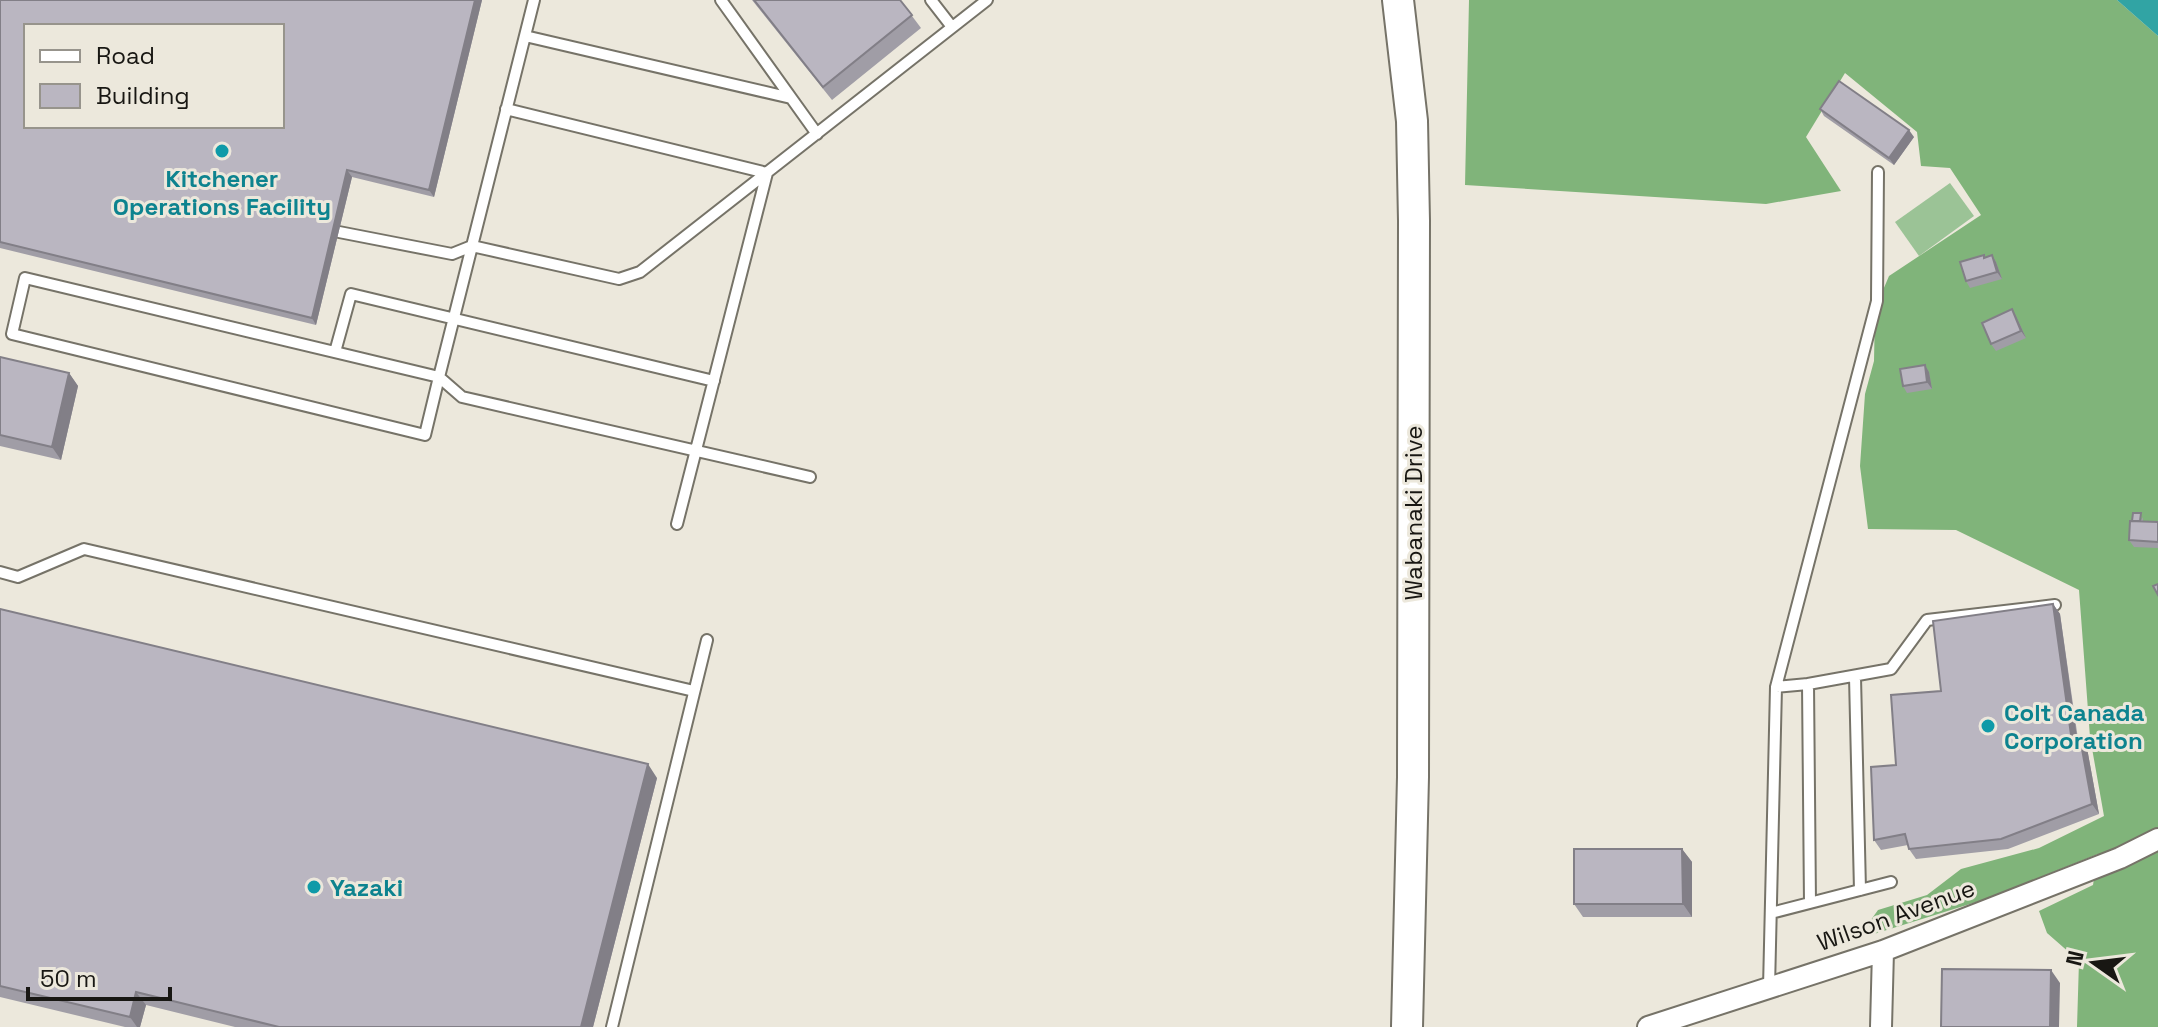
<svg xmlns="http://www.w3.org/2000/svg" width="2158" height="1027" font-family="'Space Grotesk',sans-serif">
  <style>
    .green { fill: #9bc396 }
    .forest { fill: #80b47a }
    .water { fill: #31a4a4 }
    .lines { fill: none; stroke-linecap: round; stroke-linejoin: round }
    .lane-casing { stroke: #767368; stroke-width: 14 }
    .street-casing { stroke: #767368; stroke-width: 24 }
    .secondary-casing { stroke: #767368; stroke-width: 34 }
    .lane { stroke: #fff; stroke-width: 10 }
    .street { stroke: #fff; stroke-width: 20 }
    .secondary { stroke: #fff; stroke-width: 30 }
    .wall { fill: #a09da6 }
    .shaded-wall { fill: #827f87 }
    .building { fill: #bab6c1; stroke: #827f87; stroke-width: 2; fill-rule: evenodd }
    .culture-dot { fill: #0f9aa8; stroke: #ece8dc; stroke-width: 3 }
    .labels { text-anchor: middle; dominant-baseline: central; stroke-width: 6; stroke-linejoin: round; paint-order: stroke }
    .culture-label { font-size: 24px; font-weight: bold; fill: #0d838f; stroke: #ece8dc; text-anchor: start }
    .street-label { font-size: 24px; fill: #181713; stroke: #ece8dc }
  </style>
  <rect width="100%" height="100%" fill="#ece8dc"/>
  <path class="green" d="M 1950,183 L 1974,216 L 1919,256 L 1895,222 Z"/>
  <path class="forest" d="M 1469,0 L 2117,0 L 2158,36 L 2158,1027 L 2077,1027 L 2079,961 L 2047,933 L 2039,911 L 2093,885 L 2098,854 L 1986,899 L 1874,934 L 1868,924 L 1878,910 L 1927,895 L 1961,869 L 2039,848 L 2104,816 L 2090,737 L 2079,590 L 1956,530 L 1868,529 L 1860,466 L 1865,394 L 1874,361 L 1875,309 L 1889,276 L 1981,215 L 1950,168 L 1921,166 L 1917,132 L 1845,73 L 1806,137 L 1841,191 L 1766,204 L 1465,185 Z"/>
  <path class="water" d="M 2117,0 L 2158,0 L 2158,36 Z"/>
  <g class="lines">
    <g class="lane-casing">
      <path id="lane" d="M 534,0 L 439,377 L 425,435 L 12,334 L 25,278 L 439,377 L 462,397 L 810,477
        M 721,0 L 817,134
        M 931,0 L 952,27
        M 525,36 L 791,98
        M 506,109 L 767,173 L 677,524
        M 339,232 L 452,254 L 472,246 L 619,279 L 640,272 L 987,0
        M 335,352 L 351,294 L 714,381
        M 0,572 L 18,577 L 84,549 L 694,691
        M 1855,677 L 1860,890
        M 1808,684 L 1891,669 L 1927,620 L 2055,605
        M 1776,687 L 1808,684 L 1810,903
        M 1771,913 L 1891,882
        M 1769,988 L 1776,687 L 1877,301 L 1878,172
        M 612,1027 L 707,640"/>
    </g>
    <g class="street-casing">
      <path id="street" d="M 1648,1027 L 1883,951 L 2120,858 L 2158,839
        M 1881,1027 L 1883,951"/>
    </g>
    <g class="secondary-casing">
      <path id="secondary" d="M 1398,0 L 1412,121 L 1414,221 L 1413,777 L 1407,1027"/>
    </g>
    <use href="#lane" class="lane"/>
    <use href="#street" class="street"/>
    <use href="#secondary" class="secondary"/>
  </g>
  <path class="wall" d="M 0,0 L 482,0 L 434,197 L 352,177 L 316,325 L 0,248 Z
    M 752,0 L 900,0 L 921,28 L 832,100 Z
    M 1820,109 L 1914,137 L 1894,165 L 1824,116 Z
    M 1984,255 L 1985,257 L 1992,255 L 1996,262 L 2002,279 L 1970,288 L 1966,281 Z
    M 2012,309 L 2016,316 L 2026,338 L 1996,351 L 1991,344 Z
    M 0,357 L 69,373 L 78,386 L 61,460 L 0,446 Z
    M 1925,365 L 1929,372 L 1932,389 L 1907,393 L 1903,386 Z
    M 2143,517 L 2143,521 L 2158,522 L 2158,548 L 2134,547 L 2129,540 Z
    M 2053,604 L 2060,614 L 2078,739 L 2087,748 L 2099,814 L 2008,849 L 1916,859 L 1909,849 L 1908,845 L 1881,850 L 1874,840 L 1896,765 L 1941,691 Z
    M 0,609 L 657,778 L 593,1027 L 235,1027 L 146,1005 L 140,1027 L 125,1027 L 0,997 Z
    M 1682,849 L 1692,862 L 1692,917 L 1583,917 L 1574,904 Z"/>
  <path class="shaded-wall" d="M 475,0 L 482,0 L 434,197 L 429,190 Z
    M 1909,130 L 1914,137 L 1894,165 L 1889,158 Z
    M 347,170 L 352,177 L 316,325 L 312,318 Z
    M 1992,255 L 1996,262 L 2002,279 L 1997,272 Z
    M 2012,309 L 2016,316 L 2026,338 L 2021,331 Z
    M 1925,365 L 1929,372 L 1932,389 L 1927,382 Z
    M 69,373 L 78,386 L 61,460 L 52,447 Z
    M 2053,604 L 2060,614 L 2079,752 L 2072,742 Z
    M 2080,738 L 2087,748 L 2099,814 L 2092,804 Z
    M 648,764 L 657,778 L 593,1027 L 581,1027 Z
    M 1682,849 L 1692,862 L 1692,917 L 1683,904 Z
    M 2051,970 L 2060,983 L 2059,1027 L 2050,1027 Z
    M 136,992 L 146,1005 L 140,1027 L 137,1027 L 130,1017 Z"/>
  <path class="building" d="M 0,0 L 475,0 L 429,190 L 347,170 L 312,318 L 0,242 ZM 26,26 L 282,26 L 282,126 L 26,126 Z
    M 754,0 L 900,0 L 912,15 L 823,87 Z
    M 1839,81 L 1909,130 L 1889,158 L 1820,109 Z
    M 1984,255 L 1984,258 L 1992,255 L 1997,272 L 1966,281 L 1960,262 Z
    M 2012,309 L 2021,331 L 1991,344 L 1982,323 Z
    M 0,357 L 69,373 L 52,447 L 0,435 Z
    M 1925,365 L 1927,382 L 1903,386 L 1900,369 Z
    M 2133,513 L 2141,513 L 2140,521 L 2132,521 Z
    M 2130,521 L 2158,522 L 2158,542 L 2129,540 Z
    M 2158,584 L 2158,595 L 2153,586 Z
    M 2053,604 L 2072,742 L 2080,738 L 2092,804 L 2001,839 L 1909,849 L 1905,834 L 1874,840 L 1871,767 L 1896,765 L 1891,695 L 1941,691 L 1933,621 Z
    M 0,609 L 648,764 L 581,1027 L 279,1027 L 136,992 L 130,1017 L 0,986 Z
    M 1574,849 L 1682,849 L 1683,904 L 1574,904 Z
    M 1942,969 L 2051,970 L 2050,1027 L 1941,1027 Z"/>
  <g class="culture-dot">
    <circle cx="222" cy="151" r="8"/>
    <circle cx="1988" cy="726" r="8"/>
    <circle cx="314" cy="887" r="8"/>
  </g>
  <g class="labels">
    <g class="culture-label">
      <text x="222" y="178" text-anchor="middle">Kitchener<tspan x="222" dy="28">Operations Facility</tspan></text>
      <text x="2004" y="712">Colt Canada<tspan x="2004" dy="28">Corporation</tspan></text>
      <text x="330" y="887">Yazaki</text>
    </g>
    <g class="street-label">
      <text transform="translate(1413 513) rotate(-90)">Wabanaki Drive</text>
      <text transform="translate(1896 915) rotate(-20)">Wilson Avenue</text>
    </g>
  </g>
  <rect x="24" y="24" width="260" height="104" fill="#ece8dc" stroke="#97948c" stroke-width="2"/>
  <rect x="40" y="50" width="40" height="12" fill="#ffffff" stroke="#97948c" stroke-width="2"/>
  <text x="96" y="64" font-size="24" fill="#181713">Road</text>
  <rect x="40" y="84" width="40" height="24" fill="#bab6c1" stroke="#97948c" stroke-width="2"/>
  <text x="96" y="104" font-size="24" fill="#181713">Building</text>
  <g transform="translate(2094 963) rotate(284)" stroke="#ece8dc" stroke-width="6" paint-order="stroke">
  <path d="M0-6L14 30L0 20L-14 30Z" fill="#181713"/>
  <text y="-12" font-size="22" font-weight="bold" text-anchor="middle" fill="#181713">N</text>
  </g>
  <path d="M28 987v12h142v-12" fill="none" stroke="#181713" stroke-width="4"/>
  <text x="40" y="987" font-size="24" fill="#181713" stroke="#ece8dc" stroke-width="6" paint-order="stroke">50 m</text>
</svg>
